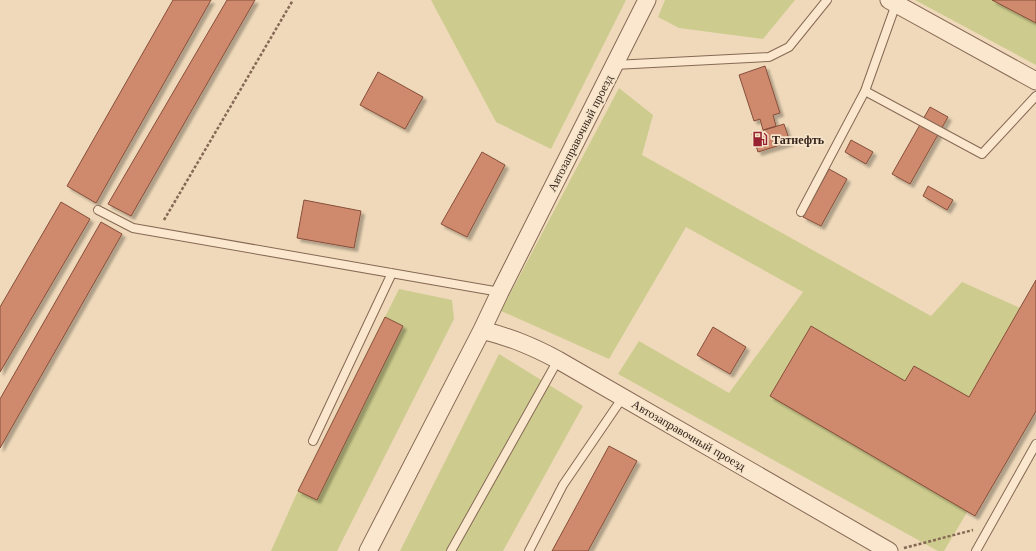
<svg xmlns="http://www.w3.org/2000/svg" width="1036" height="551" font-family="'Libre Baskerville',serif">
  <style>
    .green { fill: #cdcc8e }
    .building { fill: #cf8a6e; stroke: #864e39; filter: url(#shadow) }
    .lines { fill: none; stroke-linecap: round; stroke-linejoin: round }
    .service-casing { stroke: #866854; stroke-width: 10 }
    .minor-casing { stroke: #866854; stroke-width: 19 }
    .path { stroke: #866854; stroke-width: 2.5; stroke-dasharray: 3 2; stroke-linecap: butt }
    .service { stroke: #fae7cd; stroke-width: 8 }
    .minor { stroke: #fae7cd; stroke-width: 17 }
    .labels { text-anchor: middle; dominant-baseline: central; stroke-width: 3.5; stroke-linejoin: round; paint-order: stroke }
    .street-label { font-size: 12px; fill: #34231a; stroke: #f6e4ca }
    .poi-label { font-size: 12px; font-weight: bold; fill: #34231a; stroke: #f6e4ca; text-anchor: start }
  </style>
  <defs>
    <filter id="shadow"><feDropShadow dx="3.5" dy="3.5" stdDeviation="1" flood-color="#0004"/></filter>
  </defs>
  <rect width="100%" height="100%" fill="#efd9ba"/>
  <path class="green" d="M 431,0 L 626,0 L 551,149 L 496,122 Z
    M 665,0 L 795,0 L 763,39 L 679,28 L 658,17 Z
    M 915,0 L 992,0 L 1036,23 L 1036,65 Z
    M 619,88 L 653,115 L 642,155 L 931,316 L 962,282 L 1036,315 L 1036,396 L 944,551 L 938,551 L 618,374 L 639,341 L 729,393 L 803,292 L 686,227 L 609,359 L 501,311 Z
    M 399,289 L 452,300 L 454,319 L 337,551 L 271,551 L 298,491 L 317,500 L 403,326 L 385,317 Z
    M 499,354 L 583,406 L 503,551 L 400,551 Z"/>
  <path class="building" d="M 173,0 L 211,0 L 96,203 L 67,186 Z
    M 227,0 L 255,0 L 131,216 L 108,204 Z
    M 992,0 L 1036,0 L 1036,23 Z
    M 765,66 L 780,113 L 773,115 L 776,126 L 763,130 L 760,119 L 754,121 L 739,75 Z
    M 378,72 L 423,97 L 405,129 L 360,105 Z
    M 930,107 L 948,117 L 910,184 L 892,174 Z
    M 784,124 L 790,142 L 758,152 L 752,134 Z
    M 851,140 L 873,152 L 866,164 L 845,152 Z
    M 482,152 L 505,165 L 467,237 L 441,224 Z
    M 829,169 L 847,179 L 821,226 L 803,217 Z
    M 928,186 L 953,200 L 947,210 L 923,196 Z
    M 304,200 L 361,211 L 354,248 L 297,238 Z
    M 61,202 L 90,219 L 0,372 L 0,307 Z
    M 101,222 L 122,234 L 0,448 L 0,399 Z
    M 1036,280 L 1036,411 L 975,516 L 770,396 L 811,326 L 905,381 L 914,366 L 969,397 Z
    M 385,317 L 403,326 L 317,500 L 298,491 Z
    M 713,327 L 746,347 L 730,374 L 697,355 Z
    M 609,446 L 637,461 L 588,551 L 552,551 Z"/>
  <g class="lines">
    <g class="service-casing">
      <path id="service" d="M 896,4 L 865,91 L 982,154 L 1036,96
        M 614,65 L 769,57 L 789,47 L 827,0
        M 98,210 L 133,228 L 500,292
        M 801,212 L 865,91
        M 313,441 L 392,273
        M 451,551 L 558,360
        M 529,551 L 563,485 L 623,397
        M 976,551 L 1036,444"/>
    </g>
    <g class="minor-casing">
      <path id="minor" d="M 889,0 L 1036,81
        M 482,330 C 512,338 532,346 558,360 L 889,551
        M 368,551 L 482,330 L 500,292 L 647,0"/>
    </g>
    <path class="path" d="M 164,220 L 293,0
      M 904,548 L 973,530"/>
    <use href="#service" class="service"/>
    <use href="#minor" class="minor"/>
  </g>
  <defs>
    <g id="fuel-bare" transform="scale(1.2)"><path d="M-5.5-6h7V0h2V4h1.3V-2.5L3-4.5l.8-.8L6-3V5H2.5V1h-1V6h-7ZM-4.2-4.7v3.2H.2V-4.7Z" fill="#972231" stroke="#f6e4ca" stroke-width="2.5" paint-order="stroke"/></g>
  </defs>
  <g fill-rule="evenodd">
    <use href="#fuel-bare" x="760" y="139"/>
  </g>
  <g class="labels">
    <g class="street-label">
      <text transform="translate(580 133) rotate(-63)">Автозаправочный проезд</text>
      <text transform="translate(689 435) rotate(30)">Автозаправочный проезд</text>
    </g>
    <g class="poi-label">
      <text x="772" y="139">Татнефть</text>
    </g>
  </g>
</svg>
